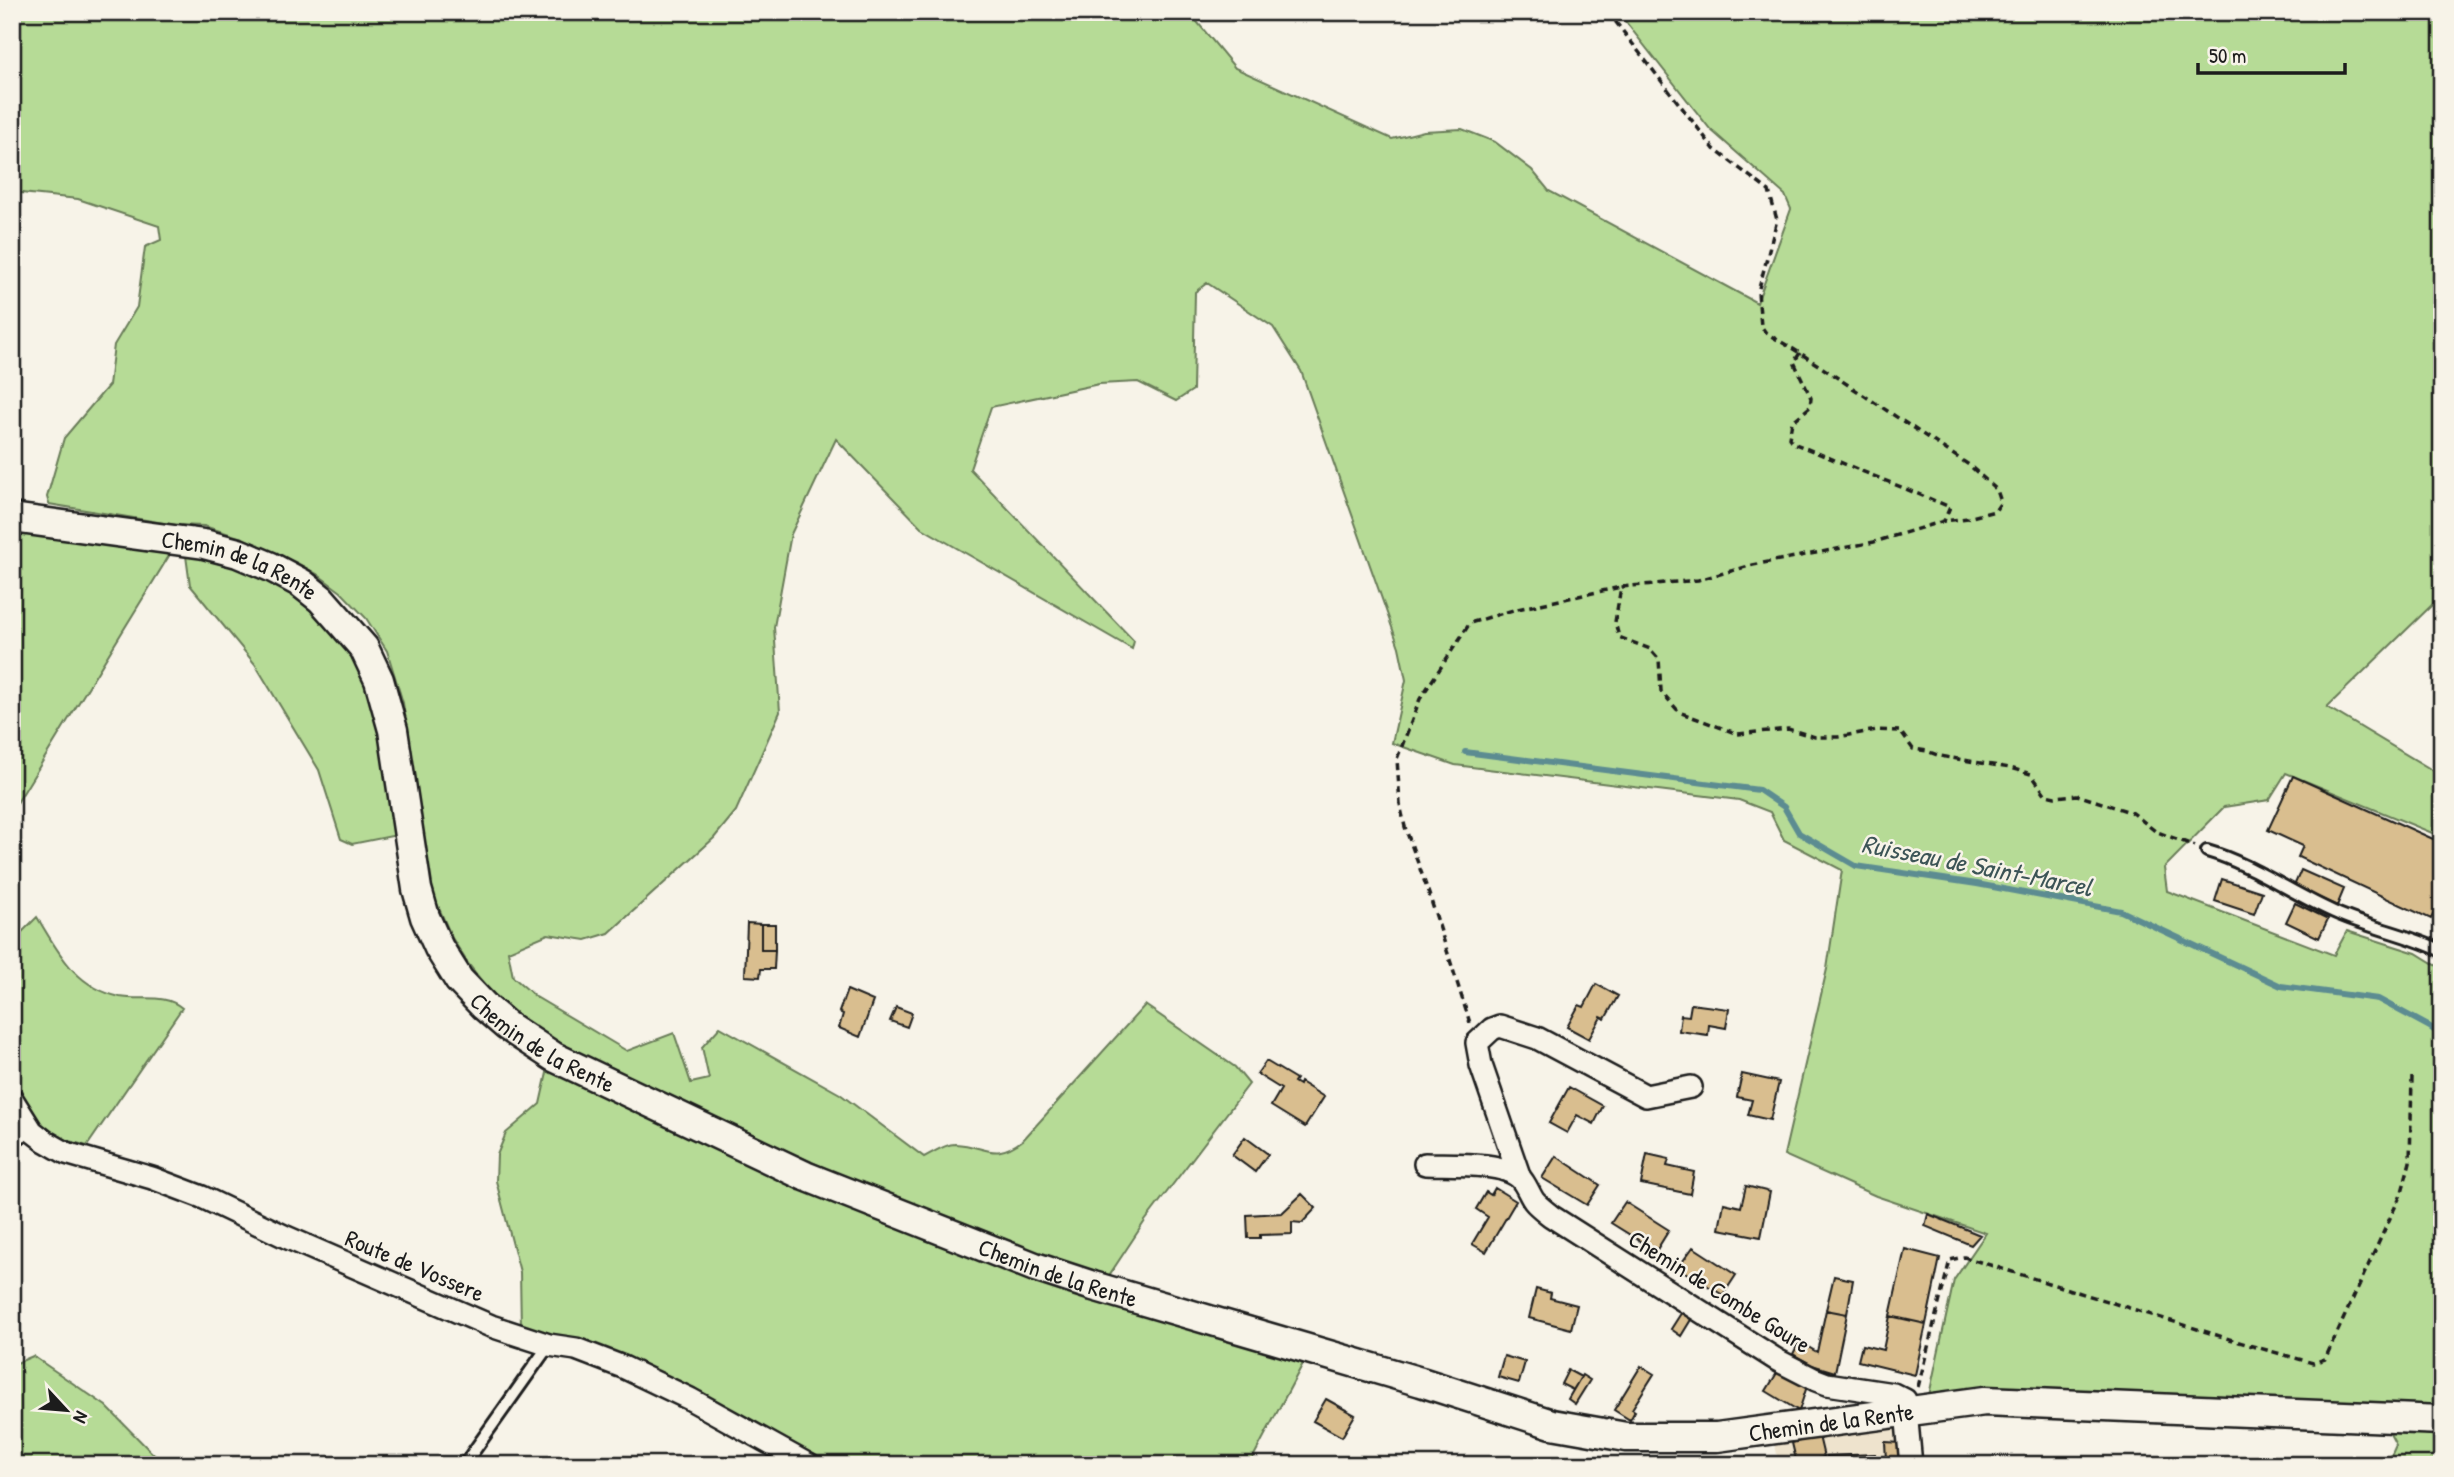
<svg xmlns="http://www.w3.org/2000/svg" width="2454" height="1477" font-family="'Patrick Hand',sans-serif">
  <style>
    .built { fill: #eee3cd }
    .green { fill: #b6db96; stroke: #697c59; stroke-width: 2 }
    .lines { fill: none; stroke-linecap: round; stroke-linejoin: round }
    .stream { stroke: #5c8c91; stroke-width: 6 }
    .building { fill: #d9be8f; stroke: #1c1c1c; stroke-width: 2 }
    .lane-casing { stroke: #1c1c1c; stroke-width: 16 }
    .street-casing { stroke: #1c1c1c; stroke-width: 26 }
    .secondary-casing { stroke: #1c1c1c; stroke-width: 33 }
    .path { stroke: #1c1c1c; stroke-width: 3.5; stroke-dasharray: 7 5; stroke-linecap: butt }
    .lane { stroke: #f7f3e8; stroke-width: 10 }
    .street { stroke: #f7f3e8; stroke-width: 21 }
    .secondary { stroke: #f7f3e8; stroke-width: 28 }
    .labels { text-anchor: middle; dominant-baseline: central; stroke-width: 5; stroke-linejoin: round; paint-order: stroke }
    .street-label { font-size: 24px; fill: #1c1c1c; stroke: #f7f3e8 }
    .water-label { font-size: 26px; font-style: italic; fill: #3c5456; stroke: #f7f3e8 }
  </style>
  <rect width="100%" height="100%" fill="#f7f3e8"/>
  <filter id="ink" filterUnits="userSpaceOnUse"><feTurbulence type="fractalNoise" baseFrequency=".0143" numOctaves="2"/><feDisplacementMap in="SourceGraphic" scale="14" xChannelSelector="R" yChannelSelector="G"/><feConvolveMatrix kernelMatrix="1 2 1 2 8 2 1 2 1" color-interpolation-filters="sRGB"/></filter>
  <g filter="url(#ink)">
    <path class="built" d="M 1893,1427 L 1899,1434 L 1906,1465 L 1779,1465 L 1774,1439 Z"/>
    <path class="green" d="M 12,12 L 1189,12 L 1235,68 L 1392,139 L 1424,131 L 1462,129 L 1495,142 L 1532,170 L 1549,191 L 1757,303 L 1791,209 L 1785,195 L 1710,129 L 1618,12 L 2442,12 L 2442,614 L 2433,604 L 2327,707 L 2442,776 L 2442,837 L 2286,773 L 2269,800 L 2224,807 L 2164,868 L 2167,891 L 2334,955 L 2347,931 L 2416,953 L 2442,969 L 2442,1405 L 1998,1389 L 1928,1400 L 1954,1280 L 1986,1233 L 1876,1196 L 1784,1155 L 1827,969 L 1842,870 L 1784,840 L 1770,812 L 1739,800 L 1455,765 L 1392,743 L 1406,680 L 1399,647 L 1301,371 L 1273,327 L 1207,283 L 1195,292 L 1193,390 L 1176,401 L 1138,382 L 1099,384 L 991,407 L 970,469 L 1134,641 L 1132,649 L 922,528 L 836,439 L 791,534 L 774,627 L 780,712 L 736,811 L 714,838 L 609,933 L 586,940 L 548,934 L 508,951 L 513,977 L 536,997 L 627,1051 L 674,1033 L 691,1083 L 709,1079 L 702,1047 L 720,1027 L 840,1094 L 924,1157 C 932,1153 945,1144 955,1144 C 986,1145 992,1163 1023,1140 L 1145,1005 L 1235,1067 L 1249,1084 L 1145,1221 L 1106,1280 L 1001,1244 L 847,1178 L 570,1052 L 534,1029 L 489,990 L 467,962 L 452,938 L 434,897 L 426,867 L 403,703 L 387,651 L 366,618 L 341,592 L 317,574 L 297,563 L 242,538 L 204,526 L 176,525 L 49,504 L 47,497 L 64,438 L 109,385 L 114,345 L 137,307 L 145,247 L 161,240 L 159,226 L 78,199 L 12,192 Z
      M 12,531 L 172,551 L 12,811 Z
      M 186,556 C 270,565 352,625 377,708 C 381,721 382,737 384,750 C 388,779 393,807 397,835 L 352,844 L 341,839 L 319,770 L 255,664 L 190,585 Z
      M 37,917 C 59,953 75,987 120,997 C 142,1001 165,993 182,1008 L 87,1146 L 60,1138 L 37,1124 L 26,1109 L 12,1077 L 12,942 Z
      M 549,1064 L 841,1200 L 1307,1356 L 1249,1465 L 824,1465 L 734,1417 L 521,1328 L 520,1272 L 496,1181 L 497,1155 L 506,1133 L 540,1104 Z
      M 33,1356 L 106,1406 L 164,1465 L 12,1465 L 12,1365 Z
      M 2388,1430 L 2442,1432 L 2442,1465 L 2387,1465 L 2396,1445 Z"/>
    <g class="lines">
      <path class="stream" d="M 1465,752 L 1759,790 L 1784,807 L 1799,833 L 1856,866 L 1977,884 L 2121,911 L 2281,986 L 2378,999 L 2430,1027 L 2442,1036"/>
    </g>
    <path class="building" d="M 2293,776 L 2442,843 L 2442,896 L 2431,919 L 2298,857 L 2303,846 L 2268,830 Z
      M 2301,870 L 2344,889 L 2337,906 L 2294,886 Z
      M 2222,879 L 2262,892 L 2254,914 L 2215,901 Z
      M 2295,903 L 2328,919 L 2319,938 L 2286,922 Z
      M 747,923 L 761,924 L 761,950 L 775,950 L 774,969 L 761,969 L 760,977 L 745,976 Z
      M 761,924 L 775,924 L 775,950 L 761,950 Z
      M 1596,984 L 1618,996 L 1605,1019 L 1601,1017 L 1589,1039 L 1567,1027 L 1579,1005 L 1584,1007 Z
      M 847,990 L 873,1001 L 860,1037 L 839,1028 L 843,1014 L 839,1012 Z
      M 1691,1004 L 1729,1009 L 1726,1028 L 1709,1025 L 1708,1035 L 1679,1031 L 1681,1015 L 1689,1016 Z
      M 896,1007 L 912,1013 L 907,1027 L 890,1021 Z
      M 1266,1061 L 1296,1079 L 1294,1082 L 1299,1085 L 1300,1082 L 1324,1097 L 1305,1127 L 1271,1106 L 1281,1089 L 1257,1074 Z
      M 1742,1074 L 1779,1082 L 1770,1120 L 1748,1115 L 1752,1100 L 1737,1097 Z
      M 1569,1087 L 1603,1106 L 1594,1124 L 1577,1115 L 1567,1133 L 1549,1123 Z
      M 1245,1137 L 1268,1154 L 1255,1172 L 1232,1155 Z
      M 1647,1154 L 1669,1159 L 1667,1166 L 1694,1172 L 1690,1194 L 1641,1184 Z
      M 1556,1156 L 1600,1185 L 1587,1205 L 1542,1178 Z
      M 1746,1186 L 1770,1192 L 1761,1237 L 1719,1229 L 1724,1203 L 1741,1207 Z
      M 1495,1188 L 1516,1201 L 1486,1252 L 1472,1244 L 1488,1217 L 1476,1209 L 1486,1192 L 1491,1195 Z
      M 1302,1194 L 1316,1208 L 1302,1223 L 1292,1222 L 1292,1234 L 1260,1235 L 1260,1238 L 1248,1238 L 1247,1215 L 1282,1213 Z
      M 1625,1202 L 1669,1230 L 1656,1251 L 1611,1223 Z
      M 1928,1214 L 1980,1235 L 1971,1245 L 1925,1226 Z
      M 1693,1247 L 1736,1275 L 1723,1295 L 1678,1268 Z
      M 1905,1249 L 1940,1258 L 1926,1324 L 1890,1316 Z
      M 1834,1276 L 1853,1280 L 1847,1314 L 1826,1310 Z
      M 1536,1289 L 1551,1293 L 1550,1298 L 1577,1305 L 1571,1329 L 1529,1318 Z
      M 1685,1307 L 1695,1313 L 1681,1336 L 1671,1329 Z
      M 1826,1310 L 1847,1314 L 1835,1372 L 1812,1365 L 1793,1354 L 1799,1342 L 1817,1352 Z
      M 1890,1316 L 1926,1324 L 1915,1375 L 1858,1361 L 1862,1345 L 1883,1350 Z
      M 1504,1356 L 1525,1362 L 1519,1383 L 1498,1377 Z
      M 1641,1366 L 1654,1374 L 1632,1409 L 1635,1411 L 1630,1420 L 1614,1410 Z
      M 1780,1368 L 1808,1383 L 1799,1411 L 1766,1391 Z
      M 1568,1370 L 1581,1377 L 1573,1390 L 1561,1384 Z
      M 1582,1375 L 1590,1380 L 1575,1404 L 1568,1399 Z
      M 1326,1399 L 1355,1415 L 1342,1437 L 1313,1421 Z
      M 1819,1436 L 1824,1457 L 1797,1464 L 1792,1443 Z
      M 1885,1442 L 1901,1443 L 1902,1460 L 1886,1460 Z
      M 1875,1454 L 1875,1465 L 1827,1465 L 1827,1456 Z"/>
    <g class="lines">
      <g class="lane-casing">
        <path id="lane" d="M 2207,851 C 2252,864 2291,893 2334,912 C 2369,928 2407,934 2442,951
          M 12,1141 L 32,1131
          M 464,1465 L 549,1345"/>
      </g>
      <g class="street-casing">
        <path id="street" d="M 12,1099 L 32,1131 L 45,1141 L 66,1153 L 152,1178 L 202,1197 L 286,1237 L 491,1326 L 549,1345 L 576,1349 L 623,1367 L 690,1399 L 809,1465
          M 1425,1164 C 1450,1165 1502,1161 1520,1178 C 1526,1184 1529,1194 1534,1201 C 1539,1207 1545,1211 1551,1216 L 1777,1360 L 1814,1379 L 1827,1384 L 1893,1394 L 1905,1400 L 1911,1465
          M 1520,1178 L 1481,1065 L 1477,1043 L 1492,1029 L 1500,1026 L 1537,1038 L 1646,1096 L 1691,1087"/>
      </g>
      <g class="secondary-casing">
        <g id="secondary">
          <path id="s1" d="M 12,518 L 204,544 L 238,553 L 271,567 L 301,583 L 321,599 L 364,648 L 379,680 L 393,730 L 417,889 L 425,917 L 439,948 L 459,980 L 484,1006 L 507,1026 L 554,1057 L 805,1176 L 1035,1267 L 1093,1286 L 1421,1382 L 1552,1424 L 1626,1437 L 1717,1437 L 1985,1401 L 2442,1420"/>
        </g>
      </g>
      <path class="path" d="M 1608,12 L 1714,149 L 1769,191 L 1777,220 L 1758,292 L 1761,326 L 1766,333 L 1800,353 L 1969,465 L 1997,490 L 2001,502 L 1995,511 L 1968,518 L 1944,521 L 1874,542 L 1753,565 L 1698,580 L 1621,587 L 1615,622 L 1619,637 L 1650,649 L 1659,659 L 1661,691 L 1679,712 L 1738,734 L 1788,729 L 1815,737 L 1838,737 L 1877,730 L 1900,731 L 1913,749 L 1927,751 L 1940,756 L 2010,768 L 2031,774 L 2046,795 L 2055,797 L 2077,795 L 2133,813 L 2155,831 L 2195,846
        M 1800,353 L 1794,362 L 1811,398 L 1810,407 L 1792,422 L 1789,438 L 1793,443 L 1950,507 L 1944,521
        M 1470,1023 L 1429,894 L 1405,827 L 1400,804 L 1397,759 L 1420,699 L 1470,623 L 1513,610 L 1621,587
        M 1918,1387 L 1950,1260 L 1964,1257 L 2249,1345 L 2313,1363 L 2325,1359 L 2402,1192 L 2410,1162 L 2412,1077"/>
      <use href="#lane" class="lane"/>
      <use href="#street" class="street"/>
      <use href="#secondary" class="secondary"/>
    </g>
  </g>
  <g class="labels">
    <g class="street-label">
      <text stroke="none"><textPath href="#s1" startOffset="234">Chemin de la Rente</textPath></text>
      <text stroke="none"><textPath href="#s1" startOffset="844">Chemin de la Rente</textPath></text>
      <text transform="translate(415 1265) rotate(23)">Route de Vossere</text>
      <text stroke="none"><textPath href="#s1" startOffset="1410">Chemin de la Rente</textPath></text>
      <text transform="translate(1720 1291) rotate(32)">Chemin de Combe Goure</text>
      <text stroke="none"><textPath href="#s1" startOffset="2208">Chemin de la Rente</textPath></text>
    </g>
    <g class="water-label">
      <text transform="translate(1977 865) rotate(11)">Ruisseau de Saint-Marcel</text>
    </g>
  </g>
  <rect width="2454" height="1477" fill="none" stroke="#f7f3e8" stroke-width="42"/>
  <rect x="21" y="21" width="2412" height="1435" fill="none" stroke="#1c1c1c" stroke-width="2.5" filter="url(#ink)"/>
  <g transform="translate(66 1410) rotate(116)" stroke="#f7f3e8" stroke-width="5" paint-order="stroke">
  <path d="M0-5L12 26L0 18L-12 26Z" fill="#1c1c1c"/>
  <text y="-10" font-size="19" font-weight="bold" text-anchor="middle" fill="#1c1c1c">N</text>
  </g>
  <path d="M2198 63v10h147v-10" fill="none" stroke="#1c1c1c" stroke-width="3.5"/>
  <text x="2209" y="63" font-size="21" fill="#1c1c1c" stroke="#f7f3e8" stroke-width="5" paint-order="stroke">50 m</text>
</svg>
